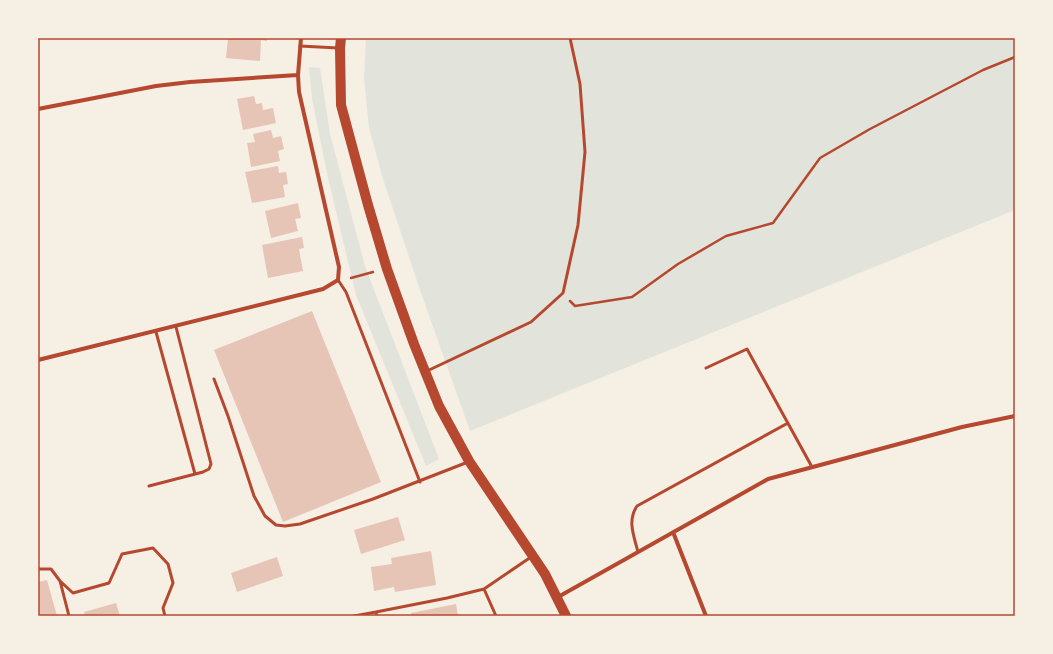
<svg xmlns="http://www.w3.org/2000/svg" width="1053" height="654" font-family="Helvetica,sans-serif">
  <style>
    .green { fill: #e2e4dc }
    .building { fill: #e6c5b7 }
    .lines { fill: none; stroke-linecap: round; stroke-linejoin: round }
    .path { stroke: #b5482f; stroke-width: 2.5 }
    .service { stroke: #b5482f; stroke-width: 3 }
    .minor { stroke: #b5482f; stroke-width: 4 }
    .primary { stroke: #b5482f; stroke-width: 10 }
    .neatline { fill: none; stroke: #b5482f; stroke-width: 1.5 }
  </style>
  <rect width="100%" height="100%" fill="#f6efe4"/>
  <path class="green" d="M 366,38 L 1015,38 L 1015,210 L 470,431 L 420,290 L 383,179 L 369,128 L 364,78 Z
    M 309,67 L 320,68 L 330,134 L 365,266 L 439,459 L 426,466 L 356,295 L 328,178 L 312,99 Z"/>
  <path class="building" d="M 228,38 L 267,38 L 267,41 L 261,40 L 260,61 L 226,58 Z
    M 254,96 L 256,104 L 262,103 L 263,110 L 273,108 L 276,123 L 243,130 L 237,99 Z
    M 271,130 L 273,138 L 281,136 L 284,149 L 278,151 L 280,161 L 251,167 L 247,143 L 255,142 L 253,134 Z
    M 278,166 L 279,173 L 286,172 L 288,184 L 283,185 L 285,197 L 252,203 L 245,172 Z
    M 298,203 L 301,218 L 295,219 L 298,231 L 271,238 L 265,211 Z
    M 302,237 L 304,248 L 299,249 L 303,271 L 268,278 L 262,245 Z
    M 312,311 L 381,482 L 283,522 L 214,350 Z
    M 398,517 L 405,540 L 361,554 L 354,530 Z
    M 431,551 L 436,585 L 395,592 L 394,587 L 374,591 L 371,567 L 392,564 L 391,558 Z
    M 277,557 L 283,576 L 237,592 L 231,573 Z
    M 47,580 L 57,616 L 38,616 L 38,582 Z
    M 116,603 L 120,616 L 85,616 L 84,612 Z
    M 456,604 L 458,616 L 412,616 L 411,613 Z"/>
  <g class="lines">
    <path class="path" d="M 351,278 L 373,272
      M 570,301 L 575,306 L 632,297 L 678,264 L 726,236 L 773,223 L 820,158 L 870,129 L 983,70 L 1015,57"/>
    <path class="service" d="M 300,46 L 338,48
      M 338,280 L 346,292 L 420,482
      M 156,332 L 195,474
      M 706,368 L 747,349 L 812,467
      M 427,371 L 531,322 L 563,293 L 578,225 L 585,152 L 580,84 L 570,38
      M 214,379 L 228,416 L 254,496 L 265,516 L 276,525 L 285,526 L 300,524 L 373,499 L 468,462
      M 149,486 L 203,472 L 209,469 L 211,464 L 176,327
      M 638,552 C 634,536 627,521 637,506 L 788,423
      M 38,569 L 51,569 L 60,581 L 69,616
      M 60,581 L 73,593 L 109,583 L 122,554 L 153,548 L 168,564 L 173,583 L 163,608 L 165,616
      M 484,589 L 496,616
      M 354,616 L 376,612
      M 377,616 L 376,612 L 447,598 L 484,589 L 531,557"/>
    <path class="minor" d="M 38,109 L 156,86 L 190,82 L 298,75
      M 38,360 L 311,292 L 323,289 L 338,280 L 339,267 L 299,92 L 298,75 L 301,38
      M 673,532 L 706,616
      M 558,597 L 768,479 L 962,427 L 1015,416"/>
    <path class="primary" d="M 341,38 L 340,48 L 341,105 L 368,205 L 387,269 L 414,344 L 439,406 L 469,461 L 545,574 L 566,616"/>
  </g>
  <rect width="1053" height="654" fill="none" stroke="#f6efe4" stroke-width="78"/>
  <rect x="39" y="39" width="975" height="576" class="neatline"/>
</svg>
